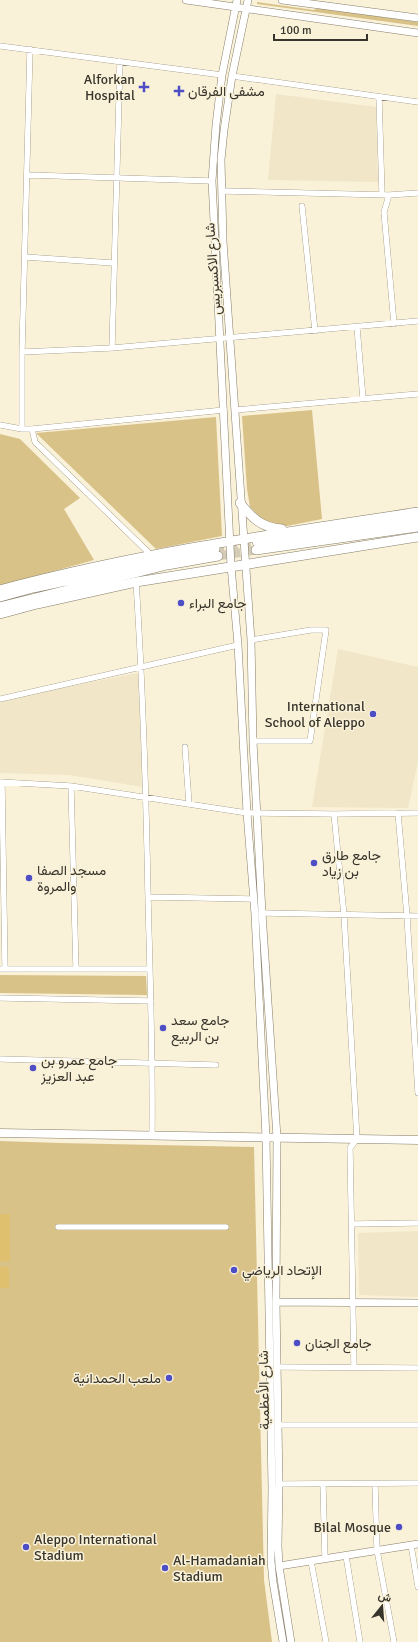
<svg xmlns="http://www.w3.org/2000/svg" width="418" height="1642" font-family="Signika,Vazirmatn,sans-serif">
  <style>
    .built { fill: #f1e6c7 }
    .green { fill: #d8c288 }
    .water { fill: #dec06f }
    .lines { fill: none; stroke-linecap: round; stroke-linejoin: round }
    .trunk-tunnel { stroke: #d3cbb6; stroke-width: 9; stroke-dasharray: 9 4.5; stroke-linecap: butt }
    .minor-casing { stroke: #867e69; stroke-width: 6 }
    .tertiary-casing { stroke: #867e69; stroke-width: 8 }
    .secondary-casing { stroke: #867e69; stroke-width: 9 }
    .primary-casing { stroke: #867e69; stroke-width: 10 }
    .trunk-casing { stroke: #867e69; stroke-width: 10 }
    .minor { stroke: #fff; stroke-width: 5.5 }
    .tertiary { stroke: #fff; stroke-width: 7 }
    .secondary { stroke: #fff; stroke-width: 8 }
    .primary { stroke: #fff; stroke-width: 9 }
    .trunk { stroke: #fff; stroke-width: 9 }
    .poi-dot { fill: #4d4ec5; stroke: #faf1d9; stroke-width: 1.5 }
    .labels { text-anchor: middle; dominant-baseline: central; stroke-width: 3; stroke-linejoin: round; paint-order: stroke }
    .poi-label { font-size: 14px; fill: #37342b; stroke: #faf1d9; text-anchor: start }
    .street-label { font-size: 14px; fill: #37342b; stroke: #faf1d9 }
  </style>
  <rect width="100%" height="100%" fill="#faf1d9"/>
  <path class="built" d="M 276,94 L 376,107 L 378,182 L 268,180 Z
    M 338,649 L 418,667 L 418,762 L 408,808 L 312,807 Z
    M 138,673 L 143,787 L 69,775 L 0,773 L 0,702 L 25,695 Z
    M 418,1231 L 418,1297 L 359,1295 L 358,1233 Z"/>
  <path class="green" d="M 257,2 L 314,10 L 318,8 L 418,22 L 418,26 L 257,4 Z
    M 312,410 L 322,519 L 287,526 L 272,525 L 260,517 L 250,507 L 247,489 L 242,416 Z
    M 216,417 L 222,536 L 156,549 L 36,433 Z
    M 0,434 L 20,439 L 80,498 L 64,509 L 94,560 L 0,586 Z
    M 0,975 L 146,976 L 147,995 L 0,993 Z
    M 0,1141 L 59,1143 L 254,1147 L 264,1580 L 272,1642 L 0,1642 Z"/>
  <path class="water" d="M 0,1214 L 10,1214 L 10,1261 L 0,1261 Z
    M 0,1267 L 9,1267 L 9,1288 L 0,1288 Z"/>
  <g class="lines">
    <path class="trunk-tunnel" d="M 215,549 L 257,542
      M 218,556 L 256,550"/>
    <g class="minor-casing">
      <path id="minor" d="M 0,46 L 222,75
        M 232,76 L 418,102
        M 379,97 L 382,194
        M 28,175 L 212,181
        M 222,191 L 389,195 L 418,193
        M 389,195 L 384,212 L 394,324
        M 302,206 L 315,331
        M 25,257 L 113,263
        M 357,327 L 363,399
        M 112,348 L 120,61
        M 22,352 L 112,348 L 418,321
        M 235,410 L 418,394
        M 0,425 L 22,429 L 32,429 L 224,410
        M 22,429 L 22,352 L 30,49
        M 32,429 L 35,442 L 152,556
        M 136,582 C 143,687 146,791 148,896 C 150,976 153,1056 152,1135
        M 251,640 L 311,630 L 326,630 L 310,741 L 253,741
        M 0,699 L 238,645
        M 185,747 L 189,804
        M 0,782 L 71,786 L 247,813 L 334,814 L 418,813
        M 2,782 L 5,969
        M 71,786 L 76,969
        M 398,813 L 407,916 L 418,1093
        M 334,814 L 344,915 L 357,1139 L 350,1148 L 354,1368
        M 148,897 L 253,899
        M 262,913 L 418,916
        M 0,969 L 150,969
        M 0,998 L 151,1001
        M 0,1059 L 216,1065
        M 352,1224 L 418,1223
        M 58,1227 L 226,1227
        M 277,1367 L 418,1368
        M 278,1425 L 418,1425
        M 279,1484 L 418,1483
        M 323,1484 L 325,1559
        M 375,1484 L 377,1550 L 394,1642
        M 411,1545 L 418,1587
        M 346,1556 L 360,1642
        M 311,1561 L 326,1642"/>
    </g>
    <g class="tertiary-casing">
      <path id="tertiary" d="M 186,0 L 418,33
        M 237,0 L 222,75 L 216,125 L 212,181 L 231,566 L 238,645 L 247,813 L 255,915 L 266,1137 L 272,1489 L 271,1561 L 273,1582 L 283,1642
        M 248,0 L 232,76 L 224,130 L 221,160 L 223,241 L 251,640 L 253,741 L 262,913 L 277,1137 L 276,1302 L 279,1484 L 278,1546 L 279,1566 L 291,1642
        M 282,0 L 418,18
        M 276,1302 L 418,1303
        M 279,1566 L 418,1544"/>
    </g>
    <g class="secondary-casing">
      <path id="secondary" d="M 0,1133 L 418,1140"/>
    </g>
    <g class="primary-casing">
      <path id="primary" d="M 240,503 C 252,518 262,528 282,529
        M 0,590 C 137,553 278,533 418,512
        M 0,614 L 37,604 L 136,582 L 418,537"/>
    </g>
    <g class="trunk-casing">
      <path id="trunk" d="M 257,542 L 418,518
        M 256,550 L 418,527
        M 0,597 L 33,588 L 215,549
        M 0,607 L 167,565 L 218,556"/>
    </g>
    <use href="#minor" class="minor"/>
    <use href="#tertiary" class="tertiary"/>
    <use href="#secondary" class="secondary"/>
    <use href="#primary" class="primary"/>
    <use href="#trunk" class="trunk"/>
  </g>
  <g class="poi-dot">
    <path d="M142 81h4v4h4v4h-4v4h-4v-4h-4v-4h4z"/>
    <path d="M177 85h4v4h4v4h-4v4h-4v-4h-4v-4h4z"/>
    <circle cx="181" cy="603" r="4"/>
    <circle cx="373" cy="714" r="4"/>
    <circle cx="314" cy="863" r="4"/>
    <circle cx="29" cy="878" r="4"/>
    <circle cx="163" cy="1028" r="4"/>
    <circle cx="33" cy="1068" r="4"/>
    <circle cx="234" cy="1270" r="4"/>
    <circle cx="297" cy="1343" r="4"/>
    <circle cx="169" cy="1378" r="4"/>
    <circle cx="399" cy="1527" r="4"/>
    <circle cx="26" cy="1547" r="4"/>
    <circle cx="165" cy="1568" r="4"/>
  </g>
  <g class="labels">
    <g class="poi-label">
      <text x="135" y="79" text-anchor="end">Alforkan<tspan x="135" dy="16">Hospital</tspan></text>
      <text x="188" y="91">مشفى الفرقان</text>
      <text x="189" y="603">جامع البراء</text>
      <text x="365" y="706" text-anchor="end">International<tspan x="365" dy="16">School of Aleppo</tspan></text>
      <text x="322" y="855">جامع طارق<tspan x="322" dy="16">بن زياد</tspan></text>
      <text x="37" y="870">مسجد الصفا<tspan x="37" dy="16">والمروة</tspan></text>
      <text x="171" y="1020">جامع سعد<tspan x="171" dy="16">بن الربيع</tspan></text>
      <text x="41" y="1060">جامع عمرو بن<tspan x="41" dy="16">عبد العزيز</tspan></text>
      <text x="242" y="1270">الإتحاد الرياضي</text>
      <text x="305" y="1343">جامع الجنان</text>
      <text x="161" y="1378" text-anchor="end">ملعب الحمدانية</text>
      <text x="391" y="1527" text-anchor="end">Bilal Mosque</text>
      <text x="34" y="1539">Aleppo International<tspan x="34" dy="16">Stadium</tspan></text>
      <text x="173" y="1560">Al-Hamadaniah<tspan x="173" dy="16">Stadium</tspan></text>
    </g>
    <g class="street-label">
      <text transform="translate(213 269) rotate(-94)">شارع الاكسبريس</text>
      <text transform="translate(264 1390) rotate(-91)">شارع الأعظمية</text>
    </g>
  </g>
  <g transform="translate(382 1606) rotate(17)" stroke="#faf1d9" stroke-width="3" paint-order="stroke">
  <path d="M0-3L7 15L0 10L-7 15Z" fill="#37342b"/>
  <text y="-6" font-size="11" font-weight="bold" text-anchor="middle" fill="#37342b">ش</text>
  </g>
  <path d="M274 34v6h93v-6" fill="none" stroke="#37342b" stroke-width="2"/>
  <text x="280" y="34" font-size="12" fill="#37342b" stroke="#faf1d9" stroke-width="3" paint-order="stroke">100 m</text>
</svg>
